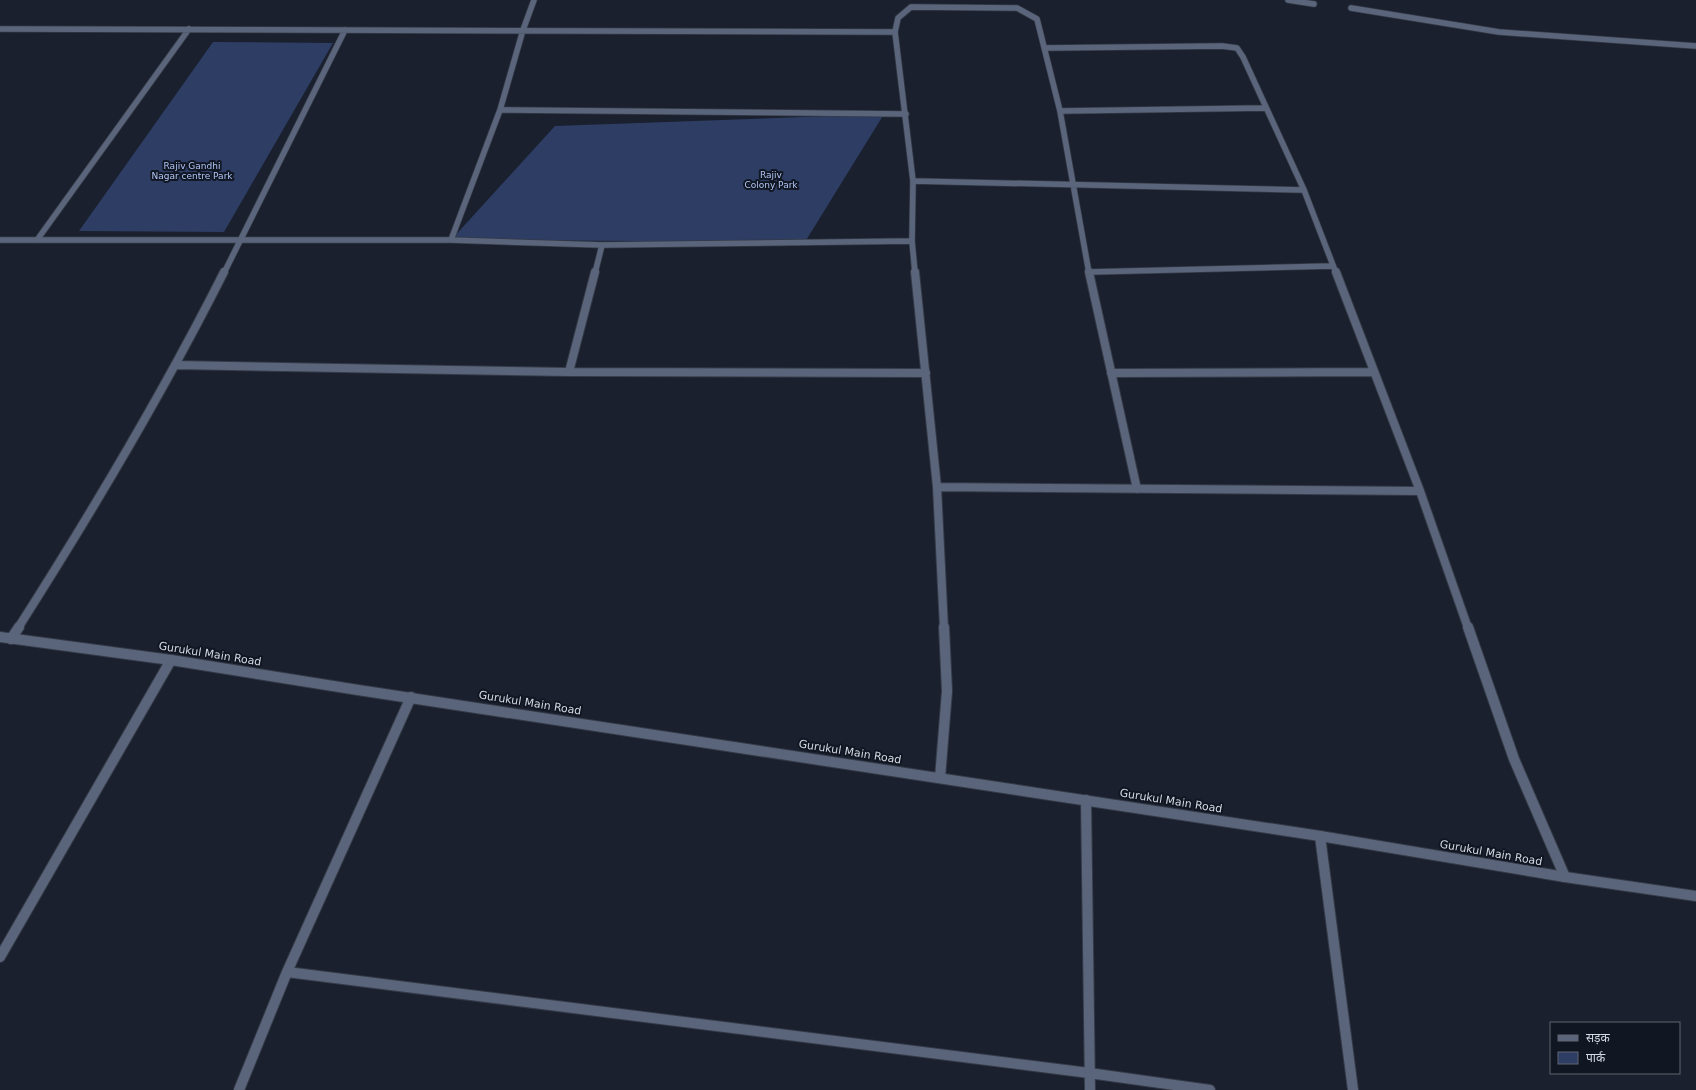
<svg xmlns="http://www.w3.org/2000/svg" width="1696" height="1090" font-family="'DejaVu Sans','Noto Sans Devanagari',sans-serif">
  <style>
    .green { fill: #2d3d64 }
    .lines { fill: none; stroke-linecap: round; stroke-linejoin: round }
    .minor-far2-casing { stroke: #343a46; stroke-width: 7 }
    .minor-far1-casing { stroke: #343a46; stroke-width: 10 }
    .minor-casing { stroke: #343a46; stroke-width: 12 }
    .tertiary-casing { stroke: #343a46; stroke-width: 12 }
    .minor-far2 { stroke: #5a657c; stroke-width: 5.5 }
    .minor-far1 { stroke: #5a657c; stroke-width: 8 }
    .minor { stroke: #5a657c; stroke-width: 10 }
    .tertiary { stroke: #5a657c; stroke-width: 10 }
    .labels { text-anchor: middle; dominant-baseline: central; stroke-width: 4; stroke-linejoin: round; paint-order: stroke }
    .far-park-label { font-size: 9px; fill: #b1c6f5; stroke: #111623 }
    .street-label { font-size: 11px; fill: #d6dae3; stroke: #111623 }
  </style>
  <rect width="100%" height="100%" fill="#1a202d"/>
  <path class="green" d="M 213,42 L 333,43 L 224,232 L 79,231 Z
    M 884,114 L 805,242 L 451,240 L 555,126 Z"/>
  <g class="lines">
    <g class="minor-far2-casing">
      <path id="minor-far2" d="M 1288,0 L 1314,4
        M 1351,8 L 1499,32 L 1696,46
        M 0,29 L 895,32
        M 1045,48 L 1222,46 L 1237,48 L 1243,57 L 1304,190 L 1336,273
        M 500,110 L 906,114
        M 1060,111 L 1265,108
        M 913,181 L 1304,190
        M 0,240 L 451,240 L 602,245 L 912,241
        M 37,240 L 189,29
        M 451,240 L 500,110 L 523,30 L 534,0
        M 1089,272 L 1332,266
        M 224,273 L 345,30
        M 595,273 L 602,245
        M 915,273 L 912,241 L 913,181 L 895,32 L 898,18 L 911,7 L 1017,8 L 1037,19 L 1060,111 L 1089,273"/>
    </g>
    <g class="minor-far1-casing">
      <path id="minor-far1" d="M 915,272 L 937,487 L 944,628
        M 1089,272 L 1137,489
        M 1336,272 L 1420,491 L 1468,628
        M 176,365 L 569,372 L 926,373
        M 569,372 L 595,272
        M 1111,373 L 1374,372
        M 937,487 L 1420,491
        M 18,628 C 92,512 162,395 224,272"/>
    </g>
    <g class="minor-casing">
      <path id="minor" d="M 1468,627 L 1514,759 L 1565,877
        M 11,639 L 19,627
        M 940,778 L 947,691 L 944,627
        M 1086,800 L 1090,1090
        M 1320,836 L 1353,1090
        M 0,957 L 171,660
        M 287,972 L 1089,1073 L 1210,1090
        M 239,1090 L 287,972 L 411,697"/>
    </g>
    <g class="tertiary-casing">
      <path id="tertiary" d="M 0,637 L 171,660 L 358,690 L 1320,836 L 1565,877 L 1696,896"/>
    </g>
    <use href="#minor-far2" class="minor-far2"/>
    <use href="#minor-far1" class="minor-far1"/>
    <use href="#minor" class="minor"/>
    <use href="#tertiary" class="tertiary"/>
  </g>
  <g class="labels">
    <g class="far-park-label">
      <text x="192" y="166">Rajiv Gandhi<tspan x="192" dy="10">Nagar centre Park</tspan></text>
      <text x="771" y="175">Rajiv<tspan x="771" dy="10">Colony Park</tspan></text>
    </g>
    <g class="street-label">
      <text transform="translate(210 654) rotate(9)">Gurukul Main Road</text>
      <text transform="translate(530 703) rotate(9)">Gurukul Main Road</text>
      <text transform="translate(850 752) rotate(9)">Gurukul Main Road</text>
      <text transform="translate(1171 801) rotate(9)">Gurukul Main Road</text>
      <text transform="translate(1491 853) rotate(10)">Gurukul Main Road</text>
    </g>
  </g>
  <rect x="1550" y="1022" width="130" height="52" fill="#111623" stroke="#606470"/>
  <rect x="1558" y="1035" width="20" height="6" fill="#5a657c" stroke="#606470"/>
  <text x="1586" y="1042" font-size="12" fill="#d6dae3">सड़क</text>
  <rect x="1558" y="1052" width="20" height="12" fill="#2d3d64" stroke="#606470"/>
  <text x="1586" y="1062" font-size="12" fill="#d6dae3">पार्क</text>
</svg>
